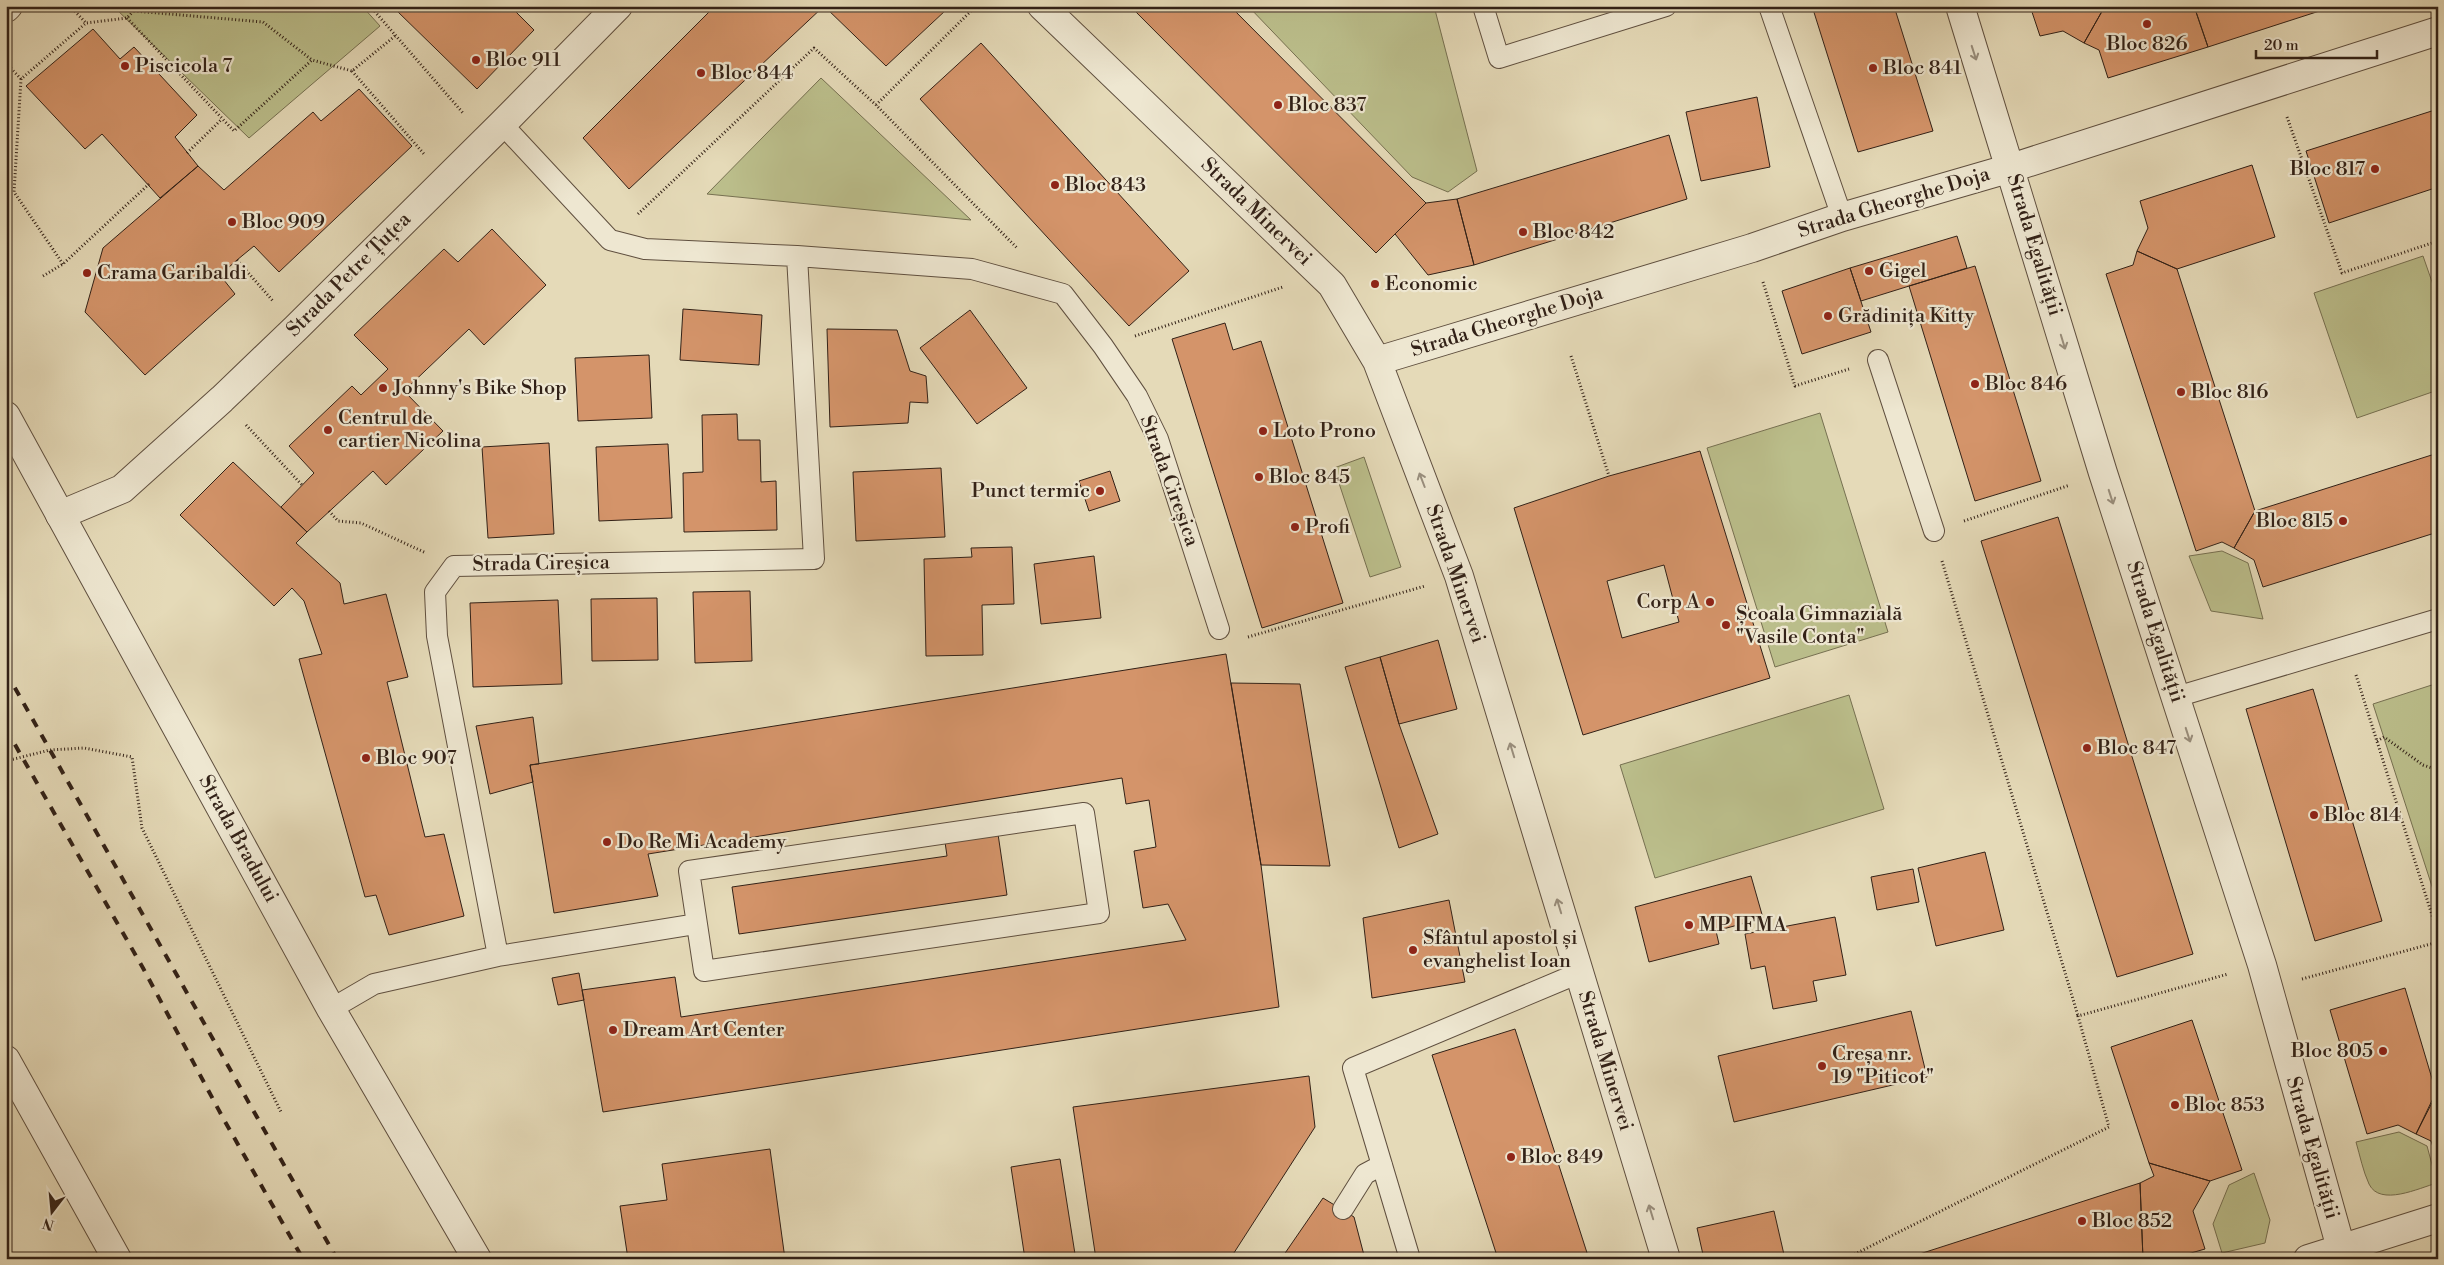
<svg xmlns="http://www.w3.org/2000/svg" width="2444" height="1265" font-family="'Libre Bodoni',serif">
  <style>
    .green { fill: #bbbe8b; stroke: #767051 }
    .building { fill: #d4946a; stroke: #322117; fill-rule: evenodd }
    .lines { fill: none; stroke-linecap: round; stroke-linejoin: round }
    .service-casing { stroke: #5f4f3f; stroke-width: 22 }
    .minor-casing { stroke: #5f4f3f; stroke-width: 30 }
    .tertiary-casing { stroke: #5f4f3f; stroke-width: 30 }
    .path { stroke: #322117; stroke-width: 3; stroke-dasharray: 1 2.5; stroke-linecap: butt }
    .service { stroke: #eee7d1; stroke-width: 20 }
    .minor { stroke: #eee7d1; stroke-width: 28 }
    .tertiary { stroke: #eee7d1; stroke-width: 28 }
    .rail { stroke: #322117; stroke-width: 4; stroke-dasharray: 9 9; stroke-linecap: butt }
    .oneway { stroke: #998e7d }
    .poi-dot { fill: #8f2418; stroke: #eee7d1; stroke-width: 2 }
    .labels { text-anchor: middle; dominant-baseline: central; stroke-width: 4.5; stroke-linejoin: round; paint-order: stroke }
    .poi-label { font-size: 20px; fill: #322117; stroke: #eee7d1; text-anchor: start }
    .street-label { font-size: 20px; fill: #322117; stroke: #eee7d1 }
  </style>
  <rect width="100%" height="100%" fill="#e5dab8"/>
  <filter id="stains"><feTurbulence type="fractalNoise" baseFrequency=".004" numOctaves="4"/><feColorMatrix values="0 0 0 0 .2 0 0 0 0 .09 0 0 0 0 .02 0 0 0 .5 -.17"/></filter>
  <radialGradient id="worn" r=".72"><stop offset=".6" stop-color="#630" stop-opacity="0"/><stop offset="1" stop-color="#630" stop-opacity=".3"/></radialGradient>
  <path class="green" d="M 113,6 L 362,6 L 380,26 L 249,138 Z
    M 1248,6 L 1434,6 L 1477,171 L 1448,192 L 1412,177 Z
    M 821,78 L 971,220 L 707,194 Z
    M 2423,256 L 2438,299 L 2438,390 L 2357,418 L 2314,293 Z
    M 1820,413 L 1888,632 L 1775,667 L 1707,448 Z
    M 1364,457 L 1401,567 L 1370,577 L 1334,468 Z
    M 2222,551 L 2248,563 L 2263,619 L 2211,611 L 2189,556 Z
    M 2438,683 L 2438,905 L 2373,704 Z
    M 1849,695 L 1884,809 L 1655,878 L 1620,765 Z
    M 2399,1132 L 2427,1146 L 2437,1183 C 2419,1188 2380,1207 2369,1184 C 2363,1171 2360,1156 2356,1142 Z
    M 2254,1173 L 2270,1220 L 2265,1243 L 2222,1253 L 2213,1224 L 2229,1185 Z"/>
  <path class="building" d="M 400,6 L 510,6 L 534,30 L 477,89 L 396,10 Z
    M 715,6 L 824,6 L 629,189 L 583,138 Z
    M 824,6 L 942,6 L 946,10 L 886,66 Z
    M 1130,6 L 1230,6 L 1426,203 L 1376,253 Z
    M 1812,6 L 1894,6 L 1933,131 L 1858,152 Z
    M 2030,6 L 2105,6 L 2084,43 L 2063,31 L 2040,36 Z
    M 2105,6 L 2194,6 L 2208,47 L 2108,78 L 2099,50 L 2084,43 Z
    M 2194,6 L 2335,6 L 2208,47 Z
    M 93,29 L 120,59 L 134,47 L 197,115 L 175,137 L 198,166 L 160,198 L 102,134 L 85,149 L 26,86 Z
    M 981,43 L 1189,271 L 1129,326 L 920,99 Z
    M 359,89 L 412,146 L 279,272 L 254,246 L 237,260 L 220,275 L 235,294 L 145,375 L 85,312 L 103,248 L 198,166 L 224,190 L 313,112 L 321,121 Z
    M 1757,97 L 1770,167 L 1701,181 L 1686,112 Z
    M 2438,109 L 2438,187 L 2329,223 L 2306,151 Z
    M 1669,135 L 1687,199 L 1474,265 L 1457,199 Z
    M 2252,165 L 2275,237 L 2177,269 L 2137,251 L 2148,228 L 2140,201 Z
    M 1457,199 L 1474,265 L 1428,275 L 1395,234 L 1426,203 Z
    M 492,229 L 546,285 L 484,345 L 469,329 L 404,391 L 443,431 L 386,485 L 373,471 L 307,532 L 281,507 L 314,473 L 289,446 L 352,386 L 361,395 L 388,369 L 354,335 L 444,249 L 458,262 Z
    M 1957,236 L 1967,268 L 1861,301 L 1850,268 Z
    M 2137,251 L 2177,269 L 2255,511 L 2234,548 L 2222,542 L 2196,551 L 2106,274 L 2133,265 Z
    M 1975,266 L 2041,481 L 1975,501 L 1909,286 Z
    M 1850,268 L 1871,332 L 1802,354 L 1782,291 Z
    M 683,309 L 762,315 L 759,365 L 680,360 Z
    M 970,310 L 1027,388 L 977,424 L 920,348 Z
    M 1225,323 L 1233,350 L 1261,341 L 1343,603 L 1262,628 L 1172,339 Z
    M 827,329 L 897,330 L 910,371 L 926,376 L 928,403 L 910,402 L 908,423 L 830,427 Z
    M 649,355 L 652,418 L 578,421 L 575,358 Z
    M 737,414 L 738,440 L 760,440 L 761,482 L 776,481 L 777,530 L 684,532 L 683,473 L 703,472 L 702,415 Z
    M 549,443 L 554,534 L 488,538 L 482,447 Z
    M 668,444 L 672,518 L 599,521 L 596,447 Z
    M 1700,451 L 1770,678 L 1583,735 L 1514,508 L 1609,476 ZM 1664,565 L 1679,622 L 1622,638 L 1607,581 Z
    M 2438,453 L 2438,532 L 2263,587 L 2254,560 L 2234,548 L 2255,511 Z
    M 233,462 L 307,532 L 296,543 L 340,583 L 344,604 L 386,594 L 408,677 L 387,682 L 425,837 L 444,834 L 464,916 L 389,935 L 376,895 L 365,897 L 299,659 L 322,654 L 304,601 L 292,588 L 274,606 L 180,515 Z
    M 941,468 L 945,537 L 856,541 L 853,472 Z
    M 1110,471 L 1120,501 L 1089,511 L 1079,481 Z
    M 2058,517 L 2193,954 L 2117,977 L 1981,541 Z
    M 1012,547 L 1014,604 L 982,605 L 983,655 L 926,656 L 924,559 L 972,557 L 971,548 Z
    M 1094,556 L 1101,618 L 1041,624 L 1034,564 Z
    M 750,591 L 752,661 L 695,663 L 693,592 Z
    M 657,598 L 658,660 L 592,661 L 591,599 Z
    M 558,600 L 562,684 L 473,687 L 470,603 Z
    M 1438,640 L 1457,709 L 1399,724 L 1380,657 Z
    M 1226,654 L 1261,865 L 1279,1007 L 603,1112 L 582,990 L 675,977 L 681,1017 L 1186,940 L 1168,904 L 1143,908 L 1134,851 L 1156,847 L 1149,800 L 1126,804 L 1122,778 L 648,854 L 658,896 L 554,913 L 530,765 Z
    M 1380,657 L 1399,724 L 1438,834 L 1399,848 L 1345,667 Z
    M 1231,683 L 1300,684 L 1330,866 L 1261,865 Z
    M 2313,689 L 2382,921 L 2315,941 L 2246,709 Z
    M 533,717 L 539,764 L 530,765 L 533,782 L 490,794 L 476,726 Z
    M 998,834 L 1007,895 L 739,934 L 732,887 L 947,856 L 945,842 Z
    M 1985,852 L 2004,930 L 1936,946 L 1918,868 Z
    M 1913,869 L 1919,902 L 1877,910 L 1871,877 Z
    M 1751,876 L 1763,918 L 1716,931 L 1719,944 L 1649,962 L 1635,907 Z
    M 1449,900 L 1465,982 L 1372,998 L 1363,918 Z
    M 1835,917 L 1846,975 L 1813,981 L 1817,1001 L 1773,1009 L 1765,966 L 1751,969 L 1745,934 Z
    M 579,973 L 584,1000 L 558,1005 L 552,978 Z
    M 2405,988 L 2436,1092 L 2416,1134 L 2398,1125 L 2367,1134 L 2330,1010 Z
    M 1911,1011 L 1927,1077 L 1734,1122 L 1718,1056 Z
    M 2192,1020 L 2242,1170 L 2210,1181 L 2149,1163 L 2111,1047 Z
    M 1515,1029 L 1589,1259 L 1498,1259 L 1432,1055 Z
    M 1309,1076 L 1315,1127 L 1230,1259 L 1096,1259 L 1073,1107 Z
    M 2438,1091 L 2438,1163 L 2431,1141 L 2416,1134 Z
    M 770,1149 L 785,1259 L 628,1259 L 620,1206 L 667,1200 L 662,1164 Z
    M 1060,1159 L 1075,1254 L 1025,1259 L 1011,1167 Z
    M 2149,1163 L 2210,1181 L 2193,1211 L 2205,1249 L 2170,1259 L 2143,1259 L 2140,1183 L 2154,1176 Z
    M 2140,1183 L 2143,1259 L 1904,1259 Z
    M 1323,1198 L 1354,1217 L 1365,1259 L 1281,1259 Z
    M 1774,1211 L 1785,1259 L 1704,1259 L 1697,1228 Z"/>
  <g class="lines">
    <g class="service-casing">
      <path id="service" d="M 1483,6 L 1499,58 L 1666,6
        M 1769,6 L 1842,217
        M 502,124 L 610,240 L 645,249 L 797,256 L 972,269 L 1063,294 L 1103,346 L 1137,396 L 1158,439 L 1219,629
        M 1878,360 L 1934,531
        M 2176,697 L 2438,619
        M 1084,813 L 1099,913 L 704,971 L 689,871 Z
        M 498,956 L 696,924
        M 331,1009 L 374,984 L 498,956 L 437,636 L 435,592 L 454,566 L 814,559 L 797,256
        M 1343,1209 L 1365,1174 L 1382,1165
        M 1410,1259 L 1353,1068 L 1579,973"/>
    </g>
    <g class="minor-casing">
      <path id="minor" d="M 1042,6 L 1332,285 L 1377,361 L 1459,576 L 1666,1259
        M 1960,6 L 2103,473 L 2262,965 L 2344,1259
        M 1377,361 L 1752,248 L 1842,217 L 2011,168 L 2438,31
        M 60,515 L 122,489 L 222,399 L 296,328 L 502,124 L 618,6
        M 6,1060 L 117,1259
        M 2308,1259 L 2438,1218"/>
    </g>
    <g class="tertiary-casing">
      <path id="tertiary" d="M 6,8 L 8,6
        M 6,416 L 331,1009 L 477,1259"/>
    </g>
    <path class="path" d="M 70,6 L 86,23
      M 370,6 L 463,113
      M 134,11 L 263,22 L 312,60
      M 127,18 L 234,131 L 312,60 L 352,71 L 395,36
      M 6,63 L 21,79
      M 352,71 L 424,154
      M 876,105 L 976,6
      M 2287,117 L 2342,273 L 2438,241
      M 187,153 L 222,119
      M 638,214 L 814,48 L 876,105 L 1017,248
      M 237,260 L 273,301
      M 63,264 L 14,192 L 21,79 L 86,23 L 127,18 L 138,6
      M 43,276 L 63,264 L 149,184
      M 1763,282 L 1795,386 L 1849,369
      M 1135,336 L 1283,287
      M 1571,356 L 1609,476
      M 246,425 L 302,485
      M 329,511 L 338,521 L 361,523 L 426,553
      M 1964,521 L 2070,485
      M 1942,561 L 2078,1016
      M 1248,637 L 1425,586
      M 2356,675 L 2438,934
      M 2377,741 L 2384,737 L 2423,765 L 2438,770
      M 6,761 L 50,750 L 84,748 L 132,757 L 142,828 L 281,1112
      M 2302,979 L 2438,942
      M 1845,1259 L 2109,1127 L 2078,1016 L 2228,974"/>
    <use href="#service" class="service"/>
    <use href="#minor" class="minor"/>
    <use href="#tertiary" class="tertiary"/>
    <path class="rail" d="M 6,672 L 337,1259
      M 6,729 L 143,968 L 223,1118 L 303,1259"/>
  </g>
  <defs><path id="oneway-shaft" d="M-6 0H5M1.5-3L5.5 0L1.5 3" fill="none" stroke-width="1.6" stroke-linecap="round" stroke-linejoin="round" transform="scale(1.25)"/></defs>
  <g class="oneway">
    <use href="#oneway-shaft" transform="translate(1974 53) rotate(72)"/>
    <use href="#oneway-shaft" transform="translate(2063 342) rotate(73)"/>
    <use href="#oneway-shaft" transform="translate(1422 480) rotate(-111)"/>
    <use href="#oneway-shaft" transform="translate(2111 497) rotate(72)"/>
    <use href="#oneway-shaft" transform="translate(2188 735) rotate(72)"/>
    <use href="#oneway-shaft" transform="translate(1512 750) rotate(-107)"/>
    <use href="#oneway-shaft" transform="translate(1559 906) rotate(-107)"/>
    <use href="#oneway-shaft" transform="translate(1651 1212) rotate(-107)"/>
  </g>
  <g class="poi-dot">
    <circle cx="2147" cy="24" r="5"/>
    <circle cx="476" cy="60" r="5"/>
    <circle cx="125" cy="66" r="5"/>
    <circle cx="1873" cy="68" r="5"/>
    <circle cx="701" cy="73" r="5"/>
    <circle cx="1278" cy="105" r="5"/>
    <circle cx="2375" cy="169" r="5"/>
    <circle cx="1055" cy="185" r="5"/>
    <circle cx="232" cy="222" r="5"/>
    <circle cx="1523" cy="232" r="5"/>
    <circle cx="1869" cy="271" r="5"/>
    <circle cx="87" cy="273" r="5"/>
    <circle cx="1375" cy="284" r="5"/>
    <circle cx="1828" cy="316" r="5"/>
    <circle cx="1975" cy="384" r="5"/>
    <circle cx="383" cy="388" r="5"/>
    <circle cx="2181" cy="392" r="5"/>
    <circle cx="328" cy="430" r="5"/>
    <circle cx="1263" cy="431" r="5"/>
    <circle cx="1259" cy="477" r="5"/>
    <circle cx="1100" cy="491" r="5"/>
    <circle cx="2343" cy="521" r="5"/>
    <circle cx="1295" cy="527" r="5"/>
    <circle cx="1710" cy="602" r="5"/>
    <circle cx="1726" cy="625" r="5"/>
    <circle cx="2087" cy="748" r="5"/>
    <circle cx="366" cy="758" r="5"/>
    <circle cx="2314" cy="815" r="5"/>
    <circle cx="607" cy="842" r="5"/>
    <circle cx="1689" cy="925" r="5"/>
    <circle cx="1413" cy="950" r="5"/>
    <circle cx="613" cy="1030" r="5"/>
    <circle cx="2383" cy="1051" r="5"/>
    <circle cx="1822" cy="1066" r="5"/>
    <circle cx="2175" cy="1105" r="5"/>
    <circle cx="1511" cy="1157" r="5"/>
    <circle cx="2082" cy="1221" r="5"/>
  </g>
  <g class="labels">
    <g class="poi-label">
      <text x="2147" y="44" text-anchor="middle">Bloc 826</text>
      <text x="486" y="60">Bloc 911</text>
      <text x="135" y="66">Piscicola 7</text>
      <text x="1883" y="68">Bloc 841</text>
      <text x="711" y="73">Bloc 844</text>
      <text x="1288" y="105">Bloc 837</text>
      <text x="2365" y="169" text-anchor="end">Bloc 817</text>
      <text x="1065" y="185">Bloc 843</text>
      <text x="242" y="222">Bloc 909</text>
      <text x="1533" y="232">Bloc 842</text>
      <text x="1879" y="271">Gigel</text>
      <text x="97" y="273">Crama Garibaldi</text>
      <text x="1385" y="284">Economic</text>
      <text x="1838" y="316">Grădinița Kitty</text>
      <text x="1985" y="384">Bloc 846</text>
      <text x="393" y="388">Johnny's Bike Shop</text>
      <text x="2191" y="392">Bloc 816</text>
      <text x="338" y="418">Centrul de<tspan x="338" dy="23">cartier Nicolina</tspan></text>
      <text x="1273" y="431">Loto Prono</text>
      <text x="1269" y="477">Bloc 845</text>
      <text x="1090" y="491" text-anchor="end">Punct termic</text>
      <text x="2333" y="521" text-anchor="end">Bloc 815</text>
      <text x="1305" y="527">Profi</text>
      <text x="1700" y="602" text-anchor="end">Corp A</text>
      <text x="1736" y="614">Școala Gimnazială<tspan x="1736" dy="23">"Vasile Conta"</tspan></text>
      <text x="2097" y="748">Bloc 847</text>
      <text x="376" y="758">Bloc 907</text>
      <text x="2324" y="815">Bloc 814</text>
      <text x="617" y="842">Do Re Mi Academy</text>
      <text x="1699" y="925">MP IFMA</text>
      <text x="1423" y="938">Sfântul apostol și<tspan x="1423" dy="23">evanghelist Ioan</tspan></text>
      <text x="623" y="1030">Dream Art Center</text>
      <text x="2373" y="1051" text-anchor="end">Bloc 805</text>
      <text x="1832" y="1054">Creșa nr.<tspan x="1832" dy="23">19 "Piticot"</tspan></text>
      <text x="2185" y="1105">Bloc 853</text>
      <text x="1521" y="1157">Bloc 849</text>
      <text x="2092" y="1221">Bloc 852</text>
    </g>
    <g class="street-label">
      <text transform="translate(1894 203) rotate(-17)">Strada Gheorghe Doja</text>
      <text transform="translate(1256 212) rotate(44)">Strada Minervei</text>
      <text transform="translate(2034 245) rotate(73)">Strada Egalității</text>
      <text transform="translate(349 275) rotate(-45)">Strada Petre Țuțea</text>
      <text transform="translate(1507 322) rotate(-17)">Strada Gheorghe Doja</text>
      <text transform="translate(1169 481) rotate(70)">Strada Cireșica</text>
      <text transform="translate(541 564) rotate(-1)">Strada Cireșica</text>
      <text transform="translate(1455 574) rotate(71)">Strada Minervei</text>
      <text transform="translate(2155 632) rotate(72)">Strada Egalității</text>
      <text transform="translate(238 839) rotate(61)">Strada Bradului</text>
      <text transform="translate(1605 1061) rotate(73)">Strada Minervei</text>
      <text transform="translate(2312 1148) rotate(74)">Strada Egalității</text>
    </g>
  </g>
  <rect width="2444" height="1265" fill="none" stroke="#e5dab8" stroke-width="25"/>
  <rect x="8" y="8" width="2429" height="1250" fill="none" stroke="#322117" stroke-width="2.5"/>
  <rect x="12" y="12" width="2419" height="1240" fill="none" stroke="#322117"/>
  <g transform="translate(52 1212) rotate(196)" stroke="#eee7d1" stroke-width="4" paint-order="stroke">
  <path d="M0-4L9 19L0 12L-9 19Z" fill="#322117"/>
  <text y="-8" font-size="14" font-weight="bold" text-anchor="middle" fill="#322117">N</text>
  </g>
  <path d="M2256 50v8h121v-8" fill="none" stroke="#322117" stroke-width="2.5"/>
  <text x="2264" y="50" font-size="15" fill="#322117" stroke="#eee7d1" stroke-width="4" paint-order="stroke">20 m</text>
  <rect width="100%" height="100%" filter="url(#stains)"/>
  <rect width="100%" height="100%" fill="url(#worn)"/>
</svg>
